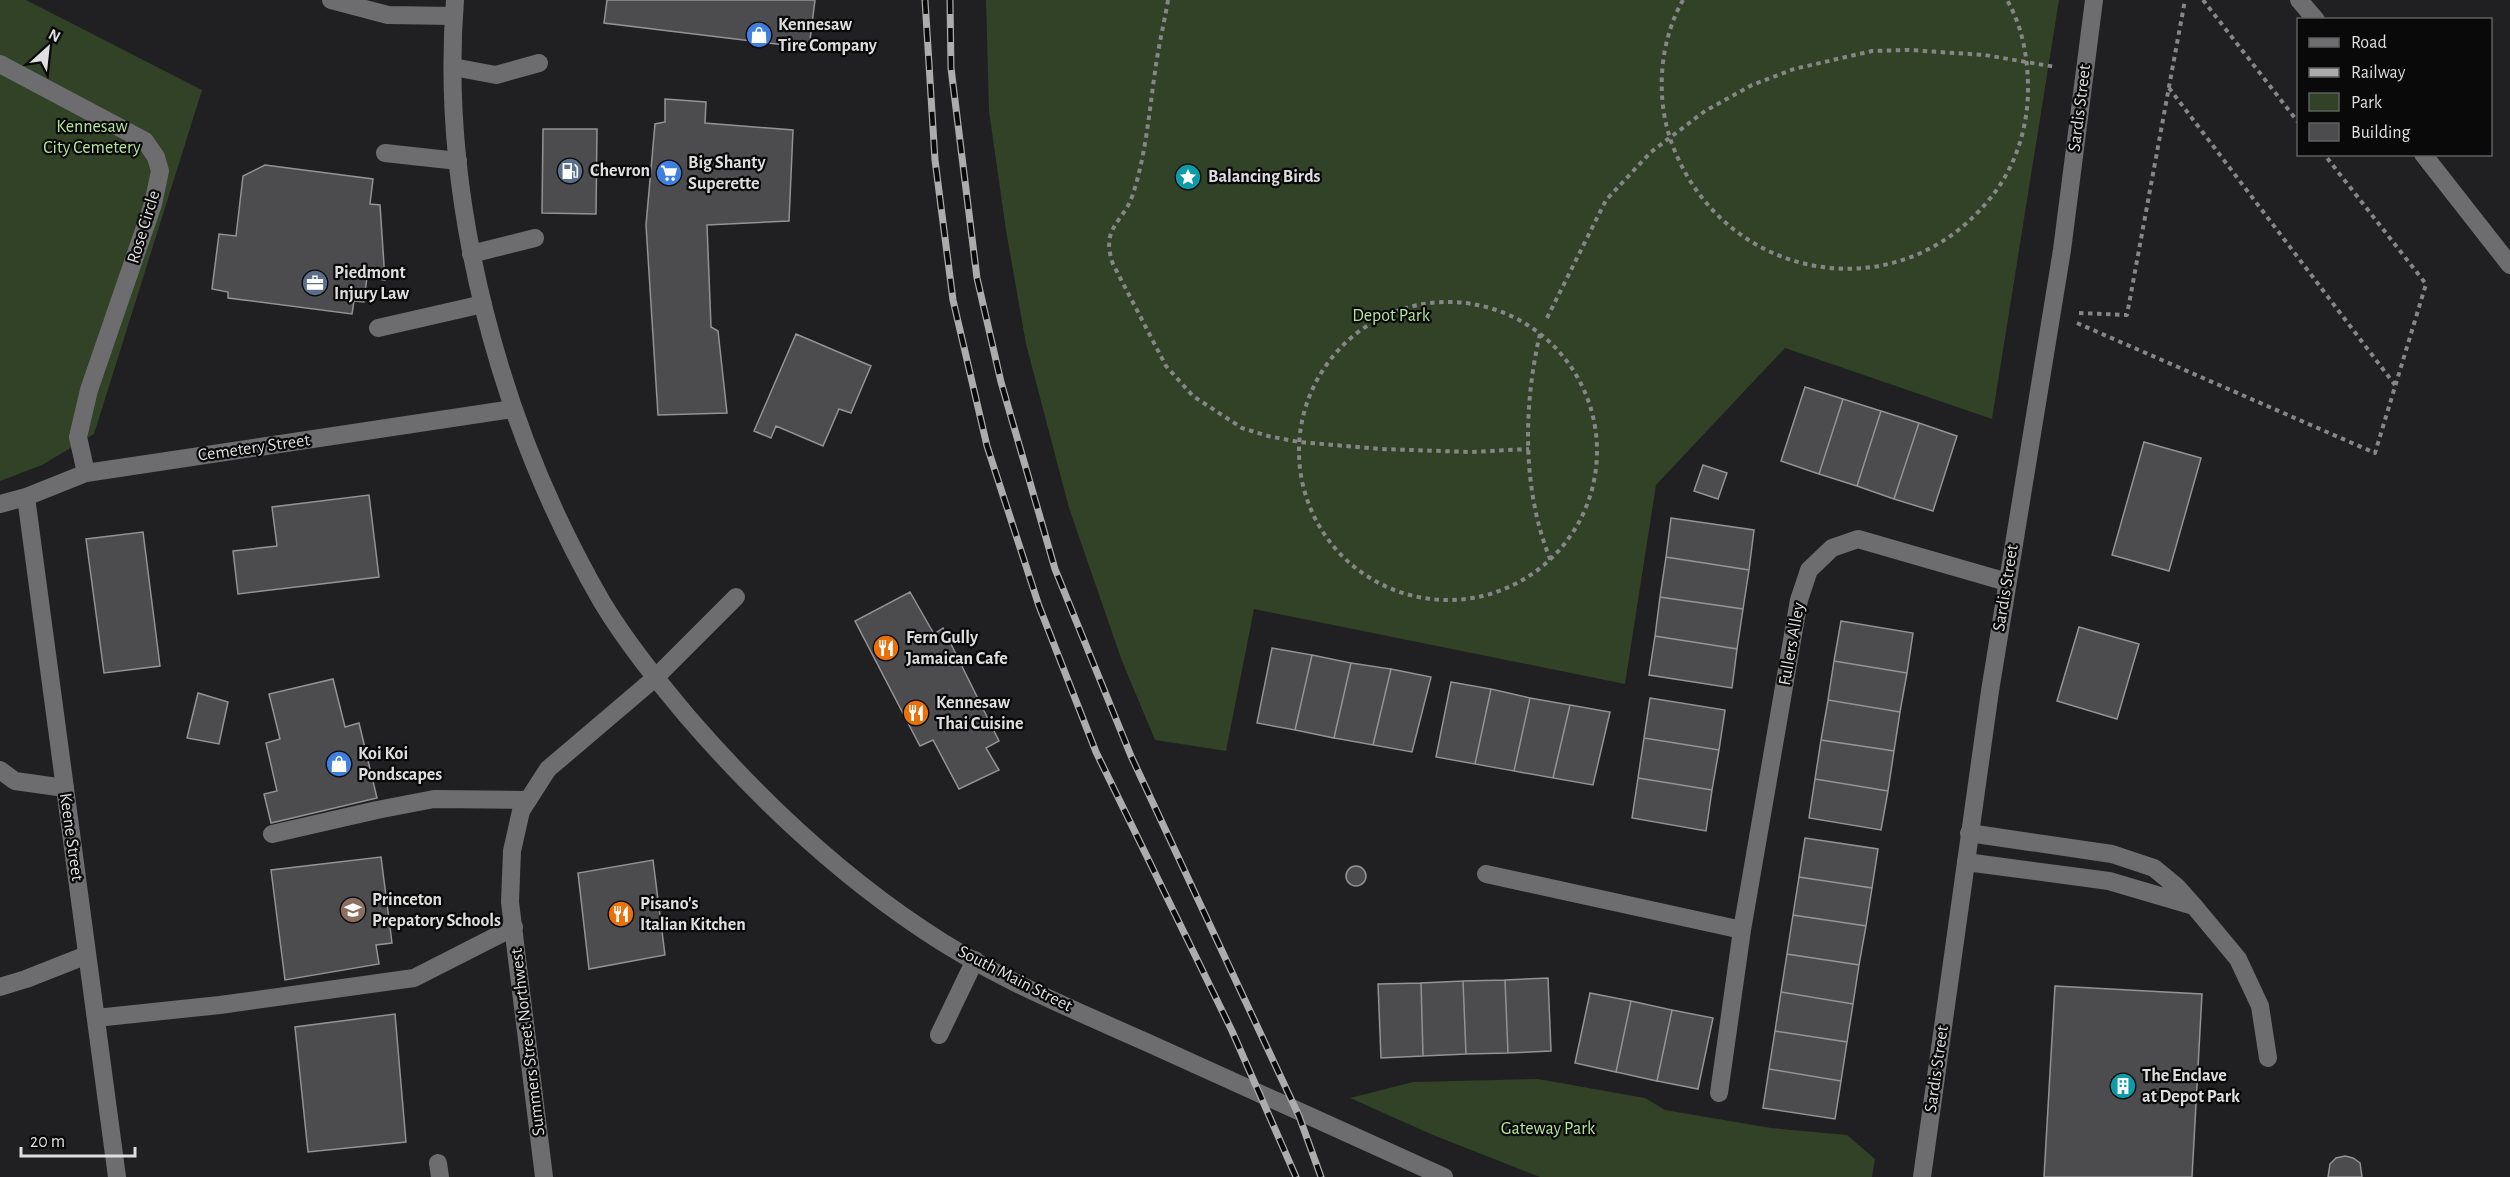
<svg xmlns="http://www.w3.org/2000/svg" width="2510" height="1177" font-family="'Alegreya Sans',sans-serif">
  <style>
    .green { fill: #314227 }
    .building { fill: #4c4b4e; stroke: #939295; stroke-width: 1.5 }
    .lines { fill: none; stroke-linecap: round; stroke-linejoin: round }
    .path { stroke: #868687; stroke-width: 4; stroke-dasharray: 4.5 4.5; stroke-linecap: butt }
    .lane { stroke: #6d6d6f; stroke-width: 18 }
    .street { stroke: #6d6d6f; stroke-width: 18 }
    .secondary { stroke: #6d6d6f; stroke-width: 18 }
    .rail-casing { stroke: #acacad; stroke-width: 7 }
    .rail { stroke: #09090a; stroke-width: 4.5; stroke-dasharray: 14; stroke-linecap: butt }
    .labels { text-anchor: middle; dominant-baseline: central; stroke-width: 4.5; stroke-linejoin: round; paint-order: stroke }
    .poi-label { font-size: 18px; font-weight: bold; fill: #dfdfe0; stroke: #09090a; text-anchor: start }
    .street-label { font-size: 18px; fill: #dfdfe0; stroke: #09090a }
    .park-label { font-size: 18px; fill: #b5e599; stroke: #09090a }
  </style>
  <rect width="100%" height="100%" fill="#201f21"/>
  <path class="green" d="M 0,0 L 26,0 L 202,90 L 94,434 L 42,465 L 0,481 Z
    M 986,0 L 2059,0 L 1992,419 L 1785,348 L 1656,485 L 1625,684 L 1254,609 L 1226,751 L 1155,740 L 1122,661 L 1069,508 L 1026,344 L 1006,230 L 989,111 Z
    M 1538,1079 L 1645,1098 L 1665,1110 L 1771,1128 L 1847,1135 L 1875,1159 L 1872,1177 L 1540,1177 L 1433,1135 L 1350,1098 L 1413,1082 Z"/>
  <path class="building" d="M 607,0 L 815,0 L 809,48 L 604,23 Z
    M 665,99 L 706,102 L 705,123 L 793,130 L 789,221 L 707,225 L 711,327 L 718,331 L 727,413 L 658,415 L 646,225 L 655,124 L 665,122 Z
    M 543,129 L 597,129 L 596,214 L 542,213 Z
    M 265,165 L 373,179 L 370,204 L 380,205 L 385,280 L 367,277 L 364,302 L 354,301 L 352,314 L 228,298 L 228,292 L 212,289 L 219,234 L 236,236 L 243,176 Z
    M 796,334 L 871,366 L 851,413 L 839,409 L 823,446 L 776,426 L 771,438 L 754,431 Z
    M 1805,387 L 1843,399 L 1819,474 L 1781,461 Z
    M 1843,399 L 1881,411 L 1857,486 L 1819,474 Z
    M 1881,411 L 1919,423 L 1894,499 L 1857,486 Z
    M 1919,423 L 1957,436 L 1933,511 L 1894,499 Z
    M 2144,442 L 2201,458 L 2169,571 L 2112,555 Z
    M 1703,465 L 1727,473 L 1718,499 L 1694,491 Z
    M 369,495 L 379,577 L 238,594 L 233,551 L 277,546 L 272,507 Z
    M 1671,518 L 1754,530 L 1749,570 L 1666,557 Z
    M 143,532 L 160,666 L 104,673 L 86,539 Z
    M 1666,557 L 1749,570 L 1743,609 L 1660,597 Z
    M 910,592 L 934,634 L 943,628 L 999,741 L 986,748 L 999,770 L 959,789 L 933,740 L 920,746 L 855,621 Z
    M 1660,597 L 1743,609 L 1737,649 L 1655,636 Z
    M 1841,621 L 1913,633 L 1907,673 L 1834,661 Z
    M 2079,627 L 2139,644 L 2117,719 L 2057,701 Z
    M 1655,636 L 1737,649 L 1732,688 L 1649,675 Z
    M 1272,648 L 1312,655 L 1295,730 L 1257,723 Z
    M 1312,655 L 1351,663 L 1334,738 L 1295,730 Z
    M 1834,661 L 1907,673 L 1900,712 L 1828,700 Z
    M 1351,663 L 1391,669 L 1373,745 L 1334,738 Z
    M 1391,669 L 1431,677 L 1412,752 L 1373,745 Z
    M 333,679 L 345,727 L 359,723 L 377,798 L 271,823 L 264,794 L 277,791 L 266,743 L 280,739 L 269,694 Z
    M 1451,682 L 1491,689 L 1475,764 L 1436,757 Z
    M 1491,689 L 1530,698 L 1514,771 L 1475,764 Z
    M 198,693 L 228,702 L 219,744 L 187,738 Z
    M 1530,698 L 1570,705 L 1553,778 L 1514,771 Z
    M 1650,698 L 1725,710 L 1719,750 L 1644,738 Z
    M 1828,700 L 1900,712 L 1894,751 L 1821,740 Z
    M 1570,705 L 1610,712 L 1593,785 L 1553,778 Z
    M 1644,738 L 1719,750 L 1712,790 L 1638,778 Z
    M 1821,740 L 1894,751 L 1888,791 L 1815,779 Z
    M 1638,778 L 1712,790 L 1706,831 L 1632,818 Z
    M 1815,779 L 1888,791 L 1881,830 L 1809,818 Z
    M 1805,838 L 1878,849 L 1872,888 L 1799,877 Z
    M 381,857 L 392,943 L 376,945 L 379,964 L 285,980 L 271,870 Z
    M 653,860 L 665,955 L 589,969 L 578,873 Z
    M1346 876a10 10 0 1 1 20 0a10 10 0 1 1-20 0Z
    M 1799,877 L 1872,888 L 1866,926 L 1793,915 Z
    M 1793,915 L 1866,926 L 1859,965 L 1787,954 Z
    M 1787,954 L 1859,965 L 1853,1004 L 1781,992 Z
    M 1548,978 L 1551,1051 L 1508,1053 L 1505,980 Z
    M 1505,980 L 1508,1053 L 1466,1054 L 1463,981 Z
    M 1463,981 L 1466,1054 L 1423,1056 L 1421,983 Z
    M 1421,983 L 1423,1056 L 1381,1058 L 1378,984 Z
    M 2055,986 L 2202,994 L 2192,1177 L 2044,1177 Z
    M 1781,992 L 1853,1004 L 1847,1042 L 1775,1031 Z
    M 1590,993 L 1631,1001 L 1616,1072 L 1575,1063 Z
    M 1631,1001 L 1672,1010 L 1657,1081 L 1616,1072 Z
    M 1672,1010 L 1713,1018 L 1698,1089 L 1657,1081 Z
    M 395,1014 L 406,1142 L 308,1152 L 295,1027 Z
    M 1775,1031 L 1847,1042 L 1841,1081 L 1769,1069 Z
    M 1769,1069 L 1841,1081 L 1835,1119 L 1763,1108 Z
    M 2345,1156 L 2353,1158 L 2360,1163 L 2362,1177 L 2328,1177 L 2330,1164 L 2336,1158 Z"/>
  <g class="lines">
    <path class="path" d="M 1168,0 C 1164,24 1158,48 1155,72 C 1149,113 1146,154 1133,194 C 1123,224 1100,227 1113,264 L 1166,366 L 1193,396 L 1242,428 L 1268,436 L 1299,442 L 1381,449 L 1471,452 L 1529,449
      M 1683,0 C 1658,44 1655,103 1674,149 C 1727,281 1896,312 1988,201 C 2016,168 2029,126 2028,83 C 2027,54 2022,26 2007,0
      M 2203,0 L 2298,122
      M 2169,88 L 2395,385
      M1299 451a149 149 0 1 1 298 0a149 149 0 1 1-298 0Z
      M 2079,313 L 2127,315 L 2185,0
      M 1547,318 L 1606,200 L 1651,152 L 1705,111 L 1752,85 L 1794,69 L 1872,51 L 1909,50 L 1985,55 L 2056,67
      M 2077,323 L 2375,453 L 2426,284 L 2324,154
      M 1540,334 C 1523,406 1522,492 1551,561"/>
    <path class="lane" d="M 331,0 L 388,15 L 453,16
      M 0,64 L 145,141 L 156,157 L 160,171 L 153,204 L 89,390 L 78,437 L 86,473
      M 453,67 L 496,75 L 539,63
      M 385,153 L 458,161
      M 471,254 L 535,238
      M 378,328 L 483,304
      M 655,678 L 736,597
      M 0,770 L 15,781 L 65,788
      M 1969,833 L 2112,854 L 2154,868 L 2177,887 L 2193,905
      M 272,834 L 377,810 L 434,799 L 528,800
      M 1966,862 L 2109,881 L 2194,906 L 2238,959 L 2260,1006 L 2268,1058
      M 0,987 L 26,979 L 87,955
      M 96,1018 L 220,1005 L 414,978 L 514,927
      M 939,1035 L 975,960
      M 438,1163 L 440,1177"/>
    <path class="street" d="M 26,497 L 117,1177
      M 0,504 L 26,497 L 86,473 L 513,409
      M 1486,874 L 1742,930
      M 1719,1093 L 1742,930 L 1799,600 L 1809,570 L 1832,548 L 1858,539 L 2007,582
      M 1922,1177 L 1990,691 L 2062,250 L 2094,0"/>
    <path class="secondary" d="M 455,0 C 439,202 501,428 602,602 C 626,642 657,680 687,716 C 756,796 834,870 922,929 C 991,976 1070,1008 1146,1042 C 1245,1087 1344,1132 1444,1177
      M 2299,0 L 2316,20
      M 2423,154 L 2510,265
      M 544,1177 L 510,902 L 512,851 L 521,811 L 548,769 L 655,678"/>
    <g class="rail-casing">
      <path id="rail" d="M 925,0 L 935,160 L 953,300 L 987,446 L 1039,606 L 1096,752 L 1232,1031 L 1296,1177
        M 950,0 L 951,68 L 977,278 L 1001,382 L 1055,569 L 1131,756 L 1299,1116 L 1321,1177"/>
    </g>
    <use href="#rail" class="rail"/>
  </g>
  <defs>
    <g id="shop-disc" transform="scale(1.35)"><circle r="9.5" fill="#3f7fe0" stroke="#09090a"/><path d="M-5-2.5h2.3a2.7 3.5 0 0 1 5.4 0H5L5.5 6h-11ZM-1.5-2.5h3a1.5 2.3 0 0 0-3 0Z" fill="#fff"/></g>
    <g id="fuel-disc" transform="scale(1.35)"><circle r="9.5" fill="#5c6f8a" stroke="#09090a"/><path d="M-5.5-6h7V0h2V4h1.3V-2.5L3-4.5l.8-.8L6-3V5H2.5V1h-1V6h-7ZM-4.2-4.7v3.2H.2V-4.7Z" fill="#fff"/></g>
    <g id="supermarket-disc" transform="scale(1.35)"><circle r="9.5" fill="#3f7fe0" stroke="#09090a"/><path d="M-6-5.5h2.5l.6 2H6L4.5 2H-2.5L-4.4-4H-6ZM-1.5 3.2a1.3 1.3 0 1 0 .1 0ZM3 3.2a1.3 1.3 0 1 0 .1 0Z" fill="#fff"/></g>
    <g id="sight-disc" transform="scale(1.35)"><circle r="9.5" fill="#0f9aa8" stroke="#09090a"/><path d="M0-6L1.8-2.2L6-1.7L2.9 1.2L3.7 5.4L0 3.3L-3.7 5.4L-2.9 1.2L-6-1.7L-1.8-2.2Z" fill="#fff"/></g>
    <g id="office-disc" transform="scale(1.35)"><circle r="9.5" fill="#5c6f8a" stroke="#09090a"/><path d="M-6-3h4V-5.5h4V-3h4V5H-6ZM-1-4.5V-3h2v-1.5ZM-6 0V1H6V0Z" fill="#fff"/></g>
    <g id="restaurant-disc" transform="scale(1.35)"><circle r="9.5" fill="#e8710a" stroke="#09090a"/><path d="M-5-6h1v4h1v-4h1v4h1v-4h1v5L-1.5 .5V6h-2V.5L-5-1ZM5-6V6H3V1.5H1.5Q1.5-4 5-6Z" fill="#fff"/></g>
    <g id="school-disc" transform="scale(1.35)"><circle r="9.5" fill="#8d6e63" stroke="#09090a"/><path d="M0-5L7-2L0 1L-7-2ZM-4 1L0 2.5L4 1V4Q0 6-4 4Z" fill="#fff"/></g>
    <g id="building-disc" transform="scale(1.35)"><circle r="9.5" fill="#0f9aa8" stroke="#09090a"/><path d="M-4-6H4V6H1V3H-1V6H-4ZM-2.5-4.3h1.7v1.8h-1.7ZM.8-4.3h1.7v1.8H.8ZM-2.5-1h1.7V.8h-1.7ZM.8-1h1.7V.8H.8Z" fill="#fff"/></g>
  </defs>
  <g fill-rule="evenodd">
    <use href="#shop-disc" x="759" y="35"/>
    <use href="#fuel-disc" x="570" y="171"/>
    <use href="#supermarket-disc" x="669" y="173"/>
    <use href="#sight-disc" x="1188" y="177"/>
    <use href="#office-disc" x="315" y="283"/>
    <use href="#restaurant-disc" x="886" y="648"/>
    <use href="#restaurant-disc" x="916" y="713"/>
    <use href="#shop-disc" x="339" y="764"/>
    <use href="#school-disc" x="353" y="910"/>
    <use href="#restaurant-disc" x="621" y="914"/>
    <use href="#building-disc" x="2123" y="1086"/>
  </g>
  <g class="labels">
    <g class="poi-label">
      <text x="778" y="25">Kennesaw<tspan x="778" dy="21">Tire Company</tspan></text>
      <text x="688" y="163">Big Shanty<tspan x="688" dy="21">Superette</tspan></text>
      <text x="590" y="171">Chevron</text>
      <text x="1208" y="177">Balancing Birds</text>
      <text x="334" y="273">Piedmont<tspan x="334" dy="21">Injury Law</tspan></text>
      <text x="906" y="638">Fern Gully<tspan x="906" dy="21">Jamaican Cafe</tspan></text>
      <text x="936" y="703">Kennesaw<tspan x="936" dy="21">Thai Cuisine</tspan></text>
      <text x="358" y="754">Koi Koi<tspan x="358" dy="21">Pondscapes</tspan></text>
      <text x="372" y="900">Princeton<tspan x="372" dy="21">Prepatory Schools</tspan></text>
      <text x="640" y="904">Pisano's<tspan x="640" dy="21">Italian Kitchen</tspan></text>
      <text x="2142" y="1076">The Enclave<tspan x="2142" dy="21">at Depot Park</tspan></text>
    </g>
    <g class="street-label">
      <text transform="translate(2080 108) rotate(-83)">Sardis Street</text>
      <text transform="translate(144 227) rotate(-73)">Rose Circle</text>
      <text transform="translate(254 448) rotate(-8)">Cemetery Street</text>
      <text transform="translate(2006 588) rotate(-81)">Sardis Street</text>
      <text transform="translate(1792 644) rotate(-80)">Fullers Alley</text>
      <text transform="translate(71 837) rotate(82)">Keene Street</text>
      <text transform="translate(1015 979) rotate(27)">South Main Street</text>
      <text transform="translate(528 1042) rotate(-97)">Summers Street Northwest</text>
      <text transform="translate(1937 1069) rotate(-82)">Sardis Street</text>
    </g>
    <g class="park-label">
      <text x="92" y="127">Kennesaw<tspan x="92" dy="21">City Cemetery</tspan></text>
      <text x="1391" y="316">Depot Park</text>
      <text x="1548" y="1129">Gateway Park</text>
    </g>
  </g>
  <rect x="2297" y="18" width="195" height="138" fill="#09090a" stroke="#5f5f60" stroke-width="1.5"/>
  <rect x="2309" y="38" width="30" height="9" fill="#6d6d6f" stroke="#5f5f60" stroke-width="1.5"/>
  <text x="2351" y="48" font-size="18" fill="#dfdfe0">Road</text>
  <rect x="2309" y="68" width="30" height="9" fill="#acacad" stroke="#5f5f60" stroke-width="1.5"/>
  <text x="2351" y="78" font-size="18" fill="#dfdfe0">Railway</text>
  <rect x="2309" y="93" width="30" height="18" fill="#314227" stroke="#5f5f60" stroke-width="1.5"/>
  <text x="2351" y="108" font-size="18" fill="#dfdfe0">Park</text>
  <rect x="2309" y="123" width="30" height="18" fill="#4c4b4e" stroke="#5f5f60" stroke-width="1.5"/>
  <text x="2351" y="138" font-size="18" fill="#dfdfe0">Building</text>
  <g transform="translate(48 48) rotate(27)" stroke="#09090a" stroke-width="4.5" paint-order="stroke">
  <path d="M0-4.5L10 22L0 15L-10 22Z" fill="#dfdfe0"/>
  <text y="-9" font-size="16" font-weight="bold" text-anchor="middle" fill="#dfdfe0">N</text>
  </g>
  <path d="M21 1147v9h114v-9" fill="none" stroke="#dfdfe0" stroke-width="3"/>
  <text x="30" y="1147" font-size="18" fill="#dfdfe0" stroke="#09090a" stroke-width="4.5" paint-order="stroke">20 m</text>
</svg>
